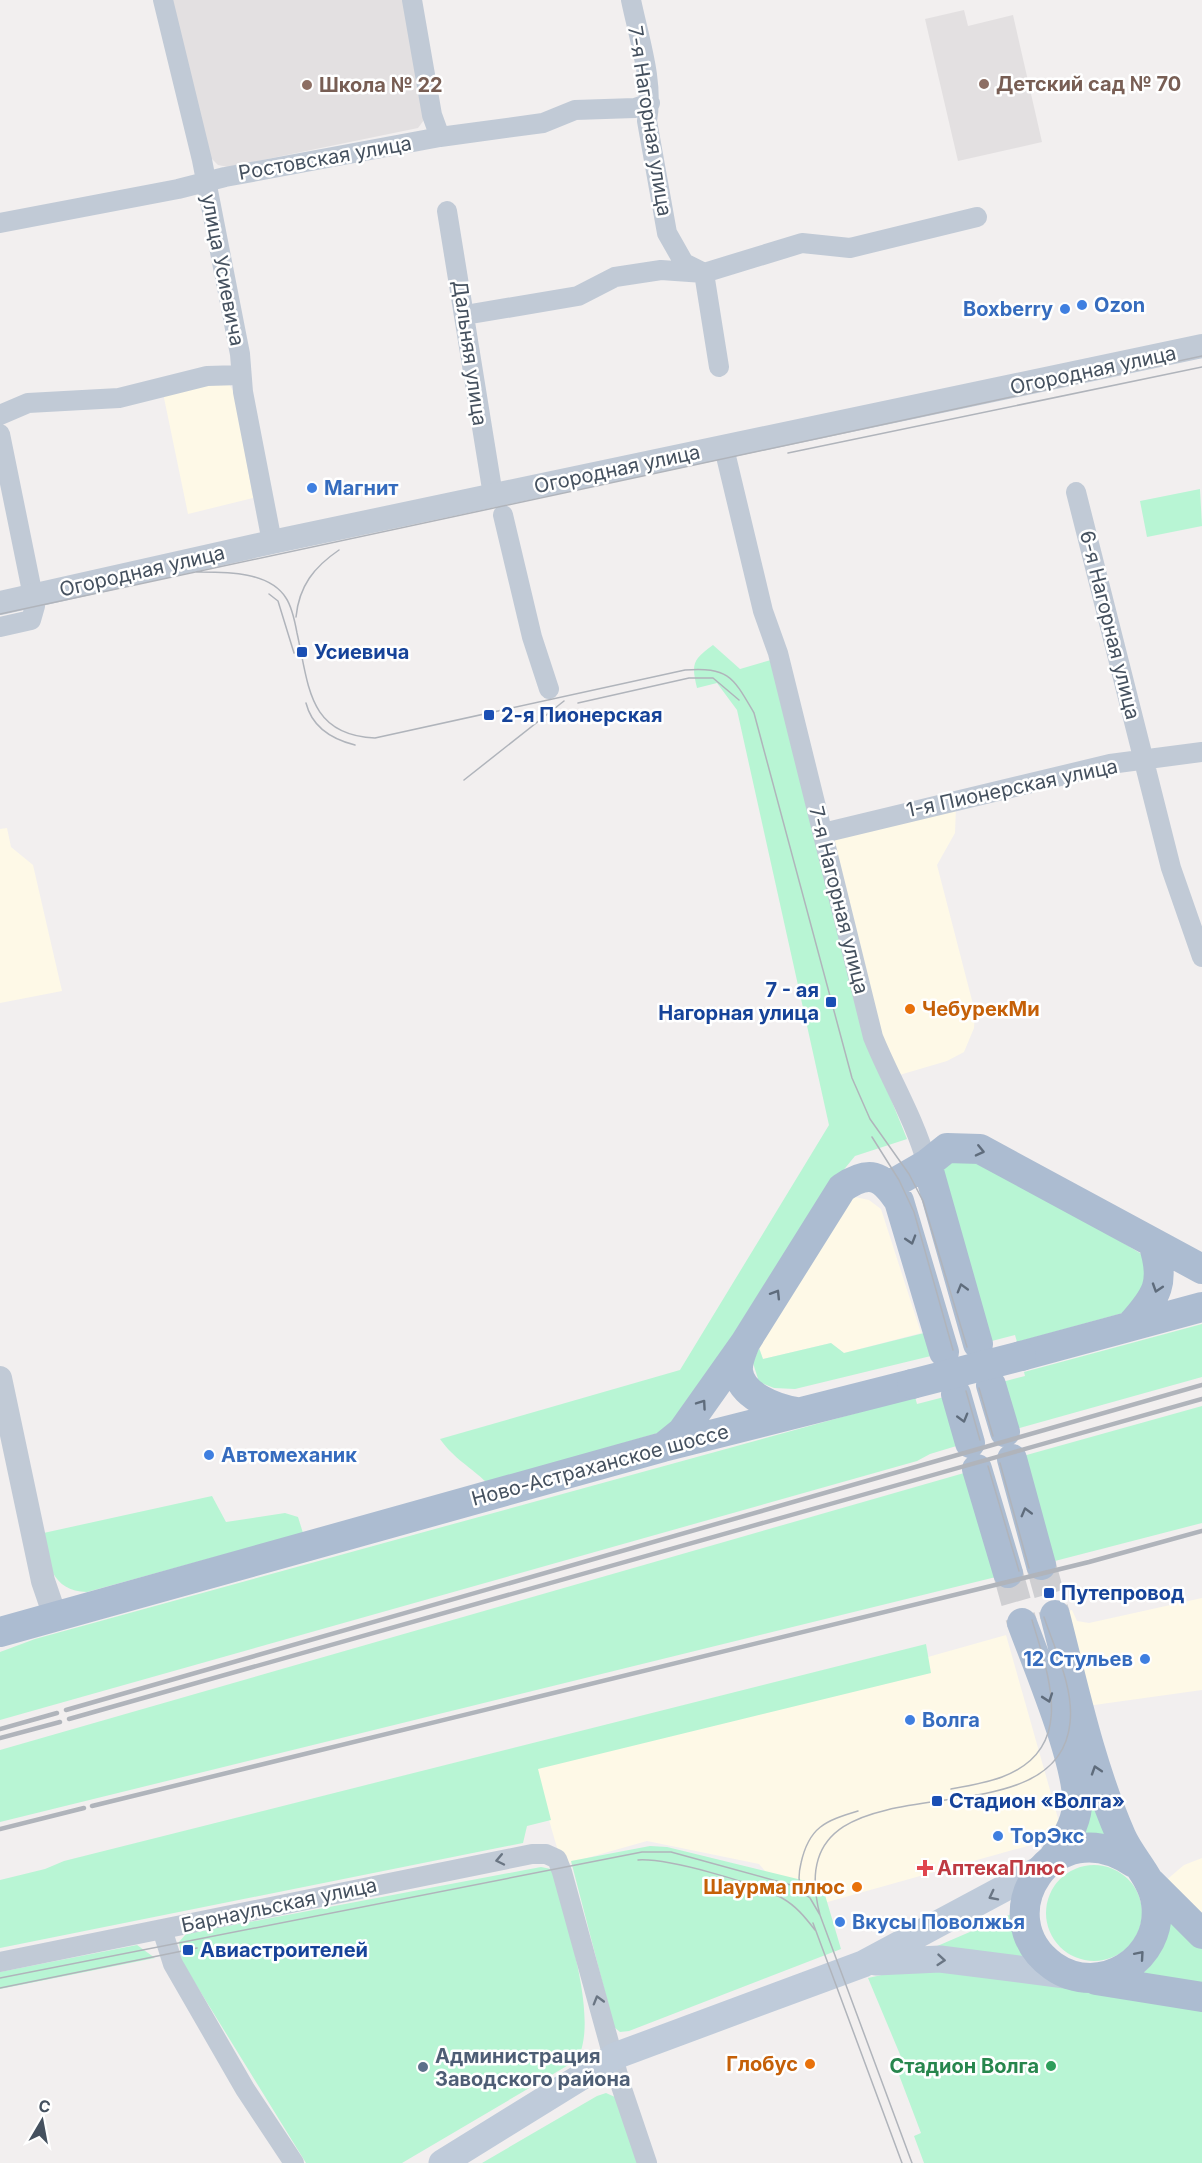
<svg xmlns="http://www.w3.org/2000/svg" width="1202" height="2163" font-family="Inter,sans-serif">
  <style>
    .commercial { fill: #fef9e7 }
    .education { fill: #e3e0e1 }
    .green { fill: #b8f5d4 }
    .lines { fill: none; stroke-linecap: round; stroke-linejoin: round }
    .primary-tunnel { stroke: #cfcfd2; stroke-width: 30; stroke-dasharray: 30 15; stroke-linecap: butt }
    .minor { stroke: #c1cad6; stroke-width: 20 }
    .tertiary { stroke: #c1cad6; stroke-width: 24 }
    .secondary { stroke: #bfcbda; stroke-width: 27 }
    .primary { stroke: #acbcd1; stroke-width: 30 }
    .tram { stroke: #b0b4bb; stroke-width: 1.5 }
    .rail { stroke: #b0b4bb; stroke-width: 4.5 }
    .primary-bridge { stroke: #acbcd1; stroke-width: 30 }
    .oneway { stroke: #5f6c7c }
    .oneway2 { stroke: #6a7583 }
    .oneway3 { stroke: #6a7684 }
    .education-dot { fill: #8d6e63; stroke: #fff; stroke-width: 2 }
    .shop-dot { fill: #3f7fe0; stroke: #fff; stroke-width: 2 }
    .transit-dot { fill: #1a4fb4; stroke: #fff; stroke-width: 2 }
    .food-dot { fill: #e8710a; stroke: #fff; stroke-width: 2 }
    .health-dot { fill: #e0444e; stroke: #fff; stroke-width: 2 }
    .leisure-dot { fill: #2e9e5b; stroke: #fff; stroke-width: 2 }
    .service-dot { fill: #5c6f8a; stroke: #fff; stroke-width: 2 }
    .labels { text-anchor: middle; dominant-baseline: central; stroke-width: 5; stroke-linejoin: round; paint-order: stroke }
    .education-label { font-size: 20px; font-weight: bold; fill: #785e54; stroke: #fff; text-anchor: start }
    .street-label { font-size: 20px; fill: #45515f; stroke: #fff }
    .shop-label { font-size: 20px; font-weight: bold; fill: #366cbe; stroke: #fff; text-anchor: start }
    .transit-label { font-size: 20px; font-weight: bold; fill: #164399; stroke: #fff; text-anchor: start }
    .food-label { font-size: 20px; font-weight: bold; fill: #c56008; stroke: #fff; text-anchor: end }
    .health-label { font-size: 20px; font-weight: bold; fill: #be3a42; stroke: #fff; text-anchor: start }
    .service-label { font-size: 20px; font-weight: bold; fill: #4e5e75; stroke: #fff; text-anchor: start }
    .leisure-label { font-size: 20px; font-weight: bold; fill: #27864d; stroke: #fff; text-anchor: end }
  </style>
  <rect width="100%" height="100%" fill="#f2efef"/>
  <path class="commercial" d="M 207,382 L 229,384 L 235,394 L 253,498 L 188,514 L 163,393 Z
    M 956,807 L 955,833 L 937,865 L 975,1012 L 974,1028 L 964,1052 L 947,1061 L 896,1076 L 879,1036 L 830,834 Z
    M 7,828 L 11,847 L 33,865 L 62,991 L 0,1003 L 0,829 Z
    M 855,1197 L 869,1200 L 881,1209 L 921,1333 L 844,1353 L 831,1343 L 763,1359 L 757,1341 L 842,1206 Z
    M 1202,1598 L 1202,1690 L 1087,1706 L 1063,1612 L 1072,1610 L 1077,1621 L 1089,1623 Z
    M 1006,1635 L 1063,1836 L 799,1910 L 759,1864 L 647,1841 L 562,1865 L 534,1768 Z
    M 1202,1858 L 1202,1918 L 1164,1882 L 1184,1865 Z"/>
  <path class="education" d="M 172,0 L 407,0 L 427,116 L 418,128 L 228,167 L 218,165 L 211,158 Z
    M 964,10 L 968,26 L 1013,15 L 1042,142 L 958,161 L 925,19 Z"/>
  <path class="green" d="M 1200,489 L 1202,526 L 1147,537 L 1140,501 Z
    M 713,645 L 740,669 L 771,660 L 882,1077 L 907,1139 L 855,1156 L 833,1183 L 740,1332 L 668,1430 L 487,1483 C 470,1466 455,1460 440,1439 L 680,1370 L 829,1125 L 737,710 L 717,683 L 697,688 C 691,663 693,660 713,645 Z
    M 980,1156 L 1153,1261 L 1134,1310 L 1017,1342 L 1015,1335 L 984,1343 L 940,1174 L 945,1162 Z
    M 1202,1324 L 1202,1377 L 1016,1429 L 1002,1382 L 1025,1376 L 1024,1372 Z
    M 928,1332 L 935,1355 L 795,1389 L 774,1388 L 759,1382 L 753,1363 L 759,1348 L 763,1359 L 831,1343 L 844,1353 Z
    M 948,1396 L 963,1444 L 930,1454 L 917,1461 L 0,1720 L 0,1652 L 35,1639 L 915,1397 L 917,1404 Z
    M 1202,1406 L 1202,1523 L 1051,1562 L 1023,1456 Z
    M 971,1471 L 1000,1576 L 0,1822 L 0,1750 Z
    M 212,1496 L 226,1522 L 285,1513 L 298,1517 L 303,1533 L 87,1592 C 51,1591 49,1563 39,1534 Z
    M 926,1644 L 931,1673 L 538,1769 L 551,1820 L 527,1826 L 523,1843 L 0,1948 L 0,1880 L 45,1869 L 64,1861 Z
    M 1093,1797 L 1114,1840 L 1084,1840 Z
    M 650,1846 L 667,1847 L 810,1882 L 825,1895 L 841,1949 L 629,2031 L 620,2032 L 614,2027 L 571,1861 Z
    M1046 1913a48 48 0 1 1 96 0a48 48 0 1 1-96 0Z
    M 541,1867 L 551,1869 L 555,1876 C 565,1922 600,2019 577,2060 L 402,2163 L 306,2163 L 182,1962 L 179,1942 L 186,1934 Z
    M 1016,1912 L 1035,1962 L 935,1947 Z
    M 1170,1918 L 1202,1944 L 1202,1989 L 1138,1978 C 1158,1960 1167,1945 1170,1918 Z
    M 137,1945 L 155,1958 L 0,1989 L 0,1972 Z
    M 934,1969 L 1202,2006 L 1202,2163 L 924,2163 L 914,2136 L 921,2133 L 896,2067 L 904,2064 L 868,1978 L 904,1970 Z
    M 606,2093 L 615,2097 L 643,2163 L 482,2163 L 597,2096 Z"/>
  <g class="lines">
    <path class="primary-tunnel" d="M 1041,1565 L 1055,1615
      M 1008,1573 L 1022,1623"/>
    <path class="minor" d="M 163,0 L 202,160 L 240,354 L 243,392 L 272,542
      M 412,0 L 432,115 L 440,137
      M 631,0 C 639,39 654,82 647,121 L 667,233 L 684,263 L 704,273 L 719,367
      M 447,211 L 493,495
      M 0,223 L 178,189 L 225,177 L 440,137 L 543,123 L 575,110 L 635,108 L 650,103
      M 465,315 L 578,296 L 615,277 L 661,270 L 704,273 L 802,243 L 850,248 L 977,217
      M 0,415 L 28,403 L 119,398 L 207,376 L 240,375
      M 0,434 L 35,606 L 31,620 L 0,627
      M 724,448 L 763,611 L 778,653 L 873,1037 C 890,1079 915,1120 927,1164
      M 1076,492 L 1171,868 L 1202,957
      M 503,515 L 532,637 L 549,689
      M 823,833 L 1110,764 L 1202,752
      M 162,1929 L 173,1964 L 245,2089 L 294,2163
      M 0,1962 L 532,1854 L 546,1854 L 557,1859 L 562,1872 L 621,2086 L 647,2163"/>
    <path class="tertiary" d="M 0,603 L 272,542 L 1202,346
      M 0,1378 L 43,1581 L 55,1616"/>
    <path class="secondary" d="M 876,1962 L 940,1959 L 1073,1976
      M 442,2163 L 615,2056 L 863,1964 L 1044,1867"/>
    <path class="primary" d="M 927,1164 L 978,1344
      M 889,1186 L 927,1164 L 947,1148 L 980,1149 L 1202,1269
      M 1131,1325 C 1157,1296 1166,1283 1153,1243
      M 745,1343 C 742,1352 737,1361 738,1371 C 741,1396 776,1409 797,1412
      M 1021,1356 L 1202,1307
      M 991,1385 L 1005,1432
      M 956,1394 L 970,1443
      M 666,1445 L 682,1432 L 745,1343 L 842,1188 C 869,1170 881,1174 899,1201 L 944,1352
      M 1012,1459 L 1041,1565
      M 977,1469 L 1008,1573
      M 1055,1615 C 1074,1689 1090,1765 1121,1836 C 1131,1859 1153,1878 1156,1903 C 1164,1959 1100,1999 1053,1966 C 984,1917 1053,1807 1134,1863
      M 1022,1623 C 1037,1664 1081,1768 1077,1807 C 1075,1827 1063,1843 1052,1860
      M 0,1632 L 663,1447 L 912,1384
      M 1151,1883 L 1202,1934
      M 1096,1980 L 1202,1997"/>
    <path class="tram" d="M 788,453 L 1202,367
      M 197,572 C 225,572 269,571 286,598 C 292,607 295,622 297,633 C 309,686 308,735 375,738 L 685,670 C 729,667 733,677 754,713 L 852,1078 L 870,1119 L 909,1174 L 923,1201 L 967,1347
      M 269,594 L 278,601 L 294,653
      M 0,614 L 1202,356
      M 296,617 C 299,586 314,567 339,550
      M 306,703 C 312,727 331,739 355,745
      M 578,703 L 689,678 L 713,678 L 739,700
      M 464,780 L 564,701
      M 872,1137 L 899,1180 L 914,1212 L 953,1350
      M 979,1388 L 993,1436
      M 966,1391 L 980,1440
      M 1000,1463 L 1029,1568
      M 988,1466 L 1019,1571
      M 951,1789 C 968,1786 986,1783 1002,1777 C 1077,1749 1049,1677 1032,1620
      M 638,1860 C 668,1858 755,1883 782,1898 C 796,1906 805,1917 815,1930
      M 802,1895 C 798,1884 798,1875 801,1863 C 809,1827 825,1821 858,1811
      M 813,1923 L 902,2163
      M 0,1978 L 642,1852 L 671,1852 L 791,1885 L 810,1898 L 820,1915
      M 0,1988 L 197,1948
      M 912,2163 L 820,1915 C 775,1742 1057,1854 1070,1723 C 1074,1688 1055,1650 1044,1617"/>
    <path class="rail" d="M 66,1710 L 1202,1385
      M 69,1719 L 1202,1399
      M 0,1729 L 57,1713
      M 0,1738 L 60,1722
      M 92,1806 L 1089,1562 L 1202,1531
      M 0,1829 L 84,1808"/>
    <path class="primary-bridge" d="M 912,1384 L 1021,1356"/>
  </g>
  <defs><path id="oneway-chevron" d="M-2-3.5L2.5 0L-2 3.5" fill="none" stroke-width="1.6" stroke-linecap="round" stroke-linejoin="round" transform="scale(1.5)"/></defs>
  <g class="oneway">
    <use href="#oneway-chevron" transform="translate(980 1151) rotate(13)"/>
    <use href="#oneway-chevron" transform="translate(911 1240) rotate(73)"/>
    <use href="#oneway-chevron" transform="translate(962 1288) rotate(-106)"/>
    <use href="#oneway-chevron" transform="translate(1157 1288) rotate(108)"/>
    <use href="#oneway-chevron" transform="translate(776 1294) rotate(-58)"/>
    <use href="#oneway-chevron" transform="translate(702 1404) rotate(-55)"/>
    <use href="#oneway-chevron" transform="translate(963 1418) rotate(74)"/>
    <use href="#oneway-chevron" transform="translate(1026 1512) rotate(-105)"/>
    <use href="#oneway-chevron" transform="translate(1048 1698) rotate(71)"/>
    <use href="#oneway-chevron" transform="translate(1096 1770) rotate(-108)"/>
    <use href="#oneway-chevron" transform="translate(1140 1955) rotate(-49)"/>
  </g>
  <g class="oneway2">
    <use href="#oneway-chevron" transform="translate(500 1860) rotate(168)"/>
    <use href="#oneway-chevron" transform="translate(598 2000) rotate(-106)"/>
  </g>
  <g class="oneway3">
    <use href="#oneway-chevron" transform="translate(993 1896) rotate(153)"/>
    <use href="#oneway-chevron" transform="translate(941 1960) rotate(5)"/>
  </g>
  <g class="education-dot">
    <circle cx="984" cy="84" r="6"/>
    <circle cx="307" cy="85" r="6"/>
  </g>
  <g class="shop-dot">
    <circle cx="1082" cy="305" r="6"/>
    <circle cx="1065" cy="309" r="6"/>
    <circle cx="312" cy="488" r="6"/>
    <circle cx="209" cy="1455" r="6"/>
    <circle cx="1145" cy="1659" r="6"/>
    <circle cx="910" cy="1720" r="6"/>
    <circle cx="998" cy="1836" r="6"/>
    <circle cx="840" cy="1922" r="6"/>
  </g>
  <g class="transit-dot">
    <rect x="296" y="646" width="12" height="12" rx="3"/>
    <rect x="483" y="709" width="12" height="12" rx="3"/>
    <rect x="825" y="996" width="12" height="12" rx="3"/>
    <rect x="1043" y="1587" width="12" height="12" rx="3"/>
    <rect x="931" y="1795" width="12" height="12" rx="3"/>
    <rect x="182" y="1944" width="12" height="12" rx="3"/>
  </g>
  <g class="food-dot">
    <circle cx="910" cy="1009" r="6"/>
    <circle cx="857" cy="1887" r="6"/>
    <circle cx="810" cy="2064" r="6"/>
  </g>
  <path class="health-dot" d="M922 1859h6v6h6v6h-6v6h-6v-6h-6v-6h6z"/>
  <circle class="leisure-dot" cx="1051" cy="2066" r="6"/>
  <circle class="service-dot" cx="423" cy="2067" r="6"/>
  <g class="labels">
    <g class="education-label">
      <text x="996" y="84">Детский сад № 70</text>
      <text x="319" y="85">Школа № 22</text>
    </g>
    <g class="street-label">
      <text transform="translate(650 121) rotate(81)">7-я Нагорная улица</text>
      <text transform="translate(325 158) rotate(-10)">Ростовская улица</text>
      <text transform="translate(223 270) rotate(79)">улица Усиевича</text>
      <text transform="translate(470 353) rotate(82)">Дальняя улица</text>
      <text transform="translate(1093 370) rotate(-12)">Огородная улица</text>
      <text transform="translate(617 469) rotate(-12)">Огородная улица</text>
      <text transform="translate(142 571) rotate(-13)">Огородная улица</text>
      <text transform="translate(1110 625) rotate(76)">6-я Нагорная улица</text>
      <text transform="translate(1012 788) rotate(-12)">1-я Пионерская улица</text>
      <text transform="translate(839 900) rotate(76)">7-я Нагорная улица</text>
      <text transform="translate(600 1465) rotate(-15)">Ново-Астраханское шоссе</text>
      <text transform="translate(279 1905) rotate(-12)">Барнаульская улица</text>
    </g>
    <g class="shop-label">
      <text x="1094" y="305">Ozon</text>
      <text x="1053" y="309" text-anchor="end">Boxberry</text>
      <text x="324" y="488">Магнит</text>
      <text x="221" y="1455">Автомеханик</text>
      <text x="1133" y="1659" text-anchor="end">12 Стульев</text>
      <text x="922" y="1720">Волга</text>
      <text x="1010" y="1836">ТорЭкс</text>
      <text x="852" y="1922">Вкусы Поволжья</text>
    </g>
    <g class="transit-label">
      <text x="314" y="652">Усиевича</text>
      <text x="501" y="715">2-я Пионерская</text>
      <text x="819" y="990" text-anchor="end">7 - ая<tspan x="819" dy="23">Нагорная улица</tspan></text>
      <text x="1061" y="1593">Путепровод</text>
      <text x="949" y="1801">Стадион «Волга»</text>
      <text x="200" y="1950">Авиастроителей</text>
    </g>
    <g class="food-label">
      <text x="922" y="1009" text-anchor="start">ЧебурекМи</text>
      <text x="845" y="1887">Шаурма плюс</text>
      <text x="798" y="2064">Глобус</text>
    </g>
    <g class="health-label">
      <text x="937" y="1868">АптекаПлюс</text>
    </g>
    <g class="service-label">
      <text x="435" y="2056">Администрация<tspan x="435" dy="23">Заводского района</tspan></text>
    </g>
    <g class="leisure-label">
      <text x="1039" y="2066">Стадион Волга</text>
    </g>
  </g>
  <g transform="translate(42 2121) rotate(10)" stroke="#ffffff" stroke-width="4.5" paint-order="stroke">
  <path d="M0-4.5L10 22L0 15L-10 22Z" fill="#45515f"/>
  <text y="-9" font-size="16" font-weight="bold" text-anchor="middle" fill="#45515f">С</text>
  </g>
</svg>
